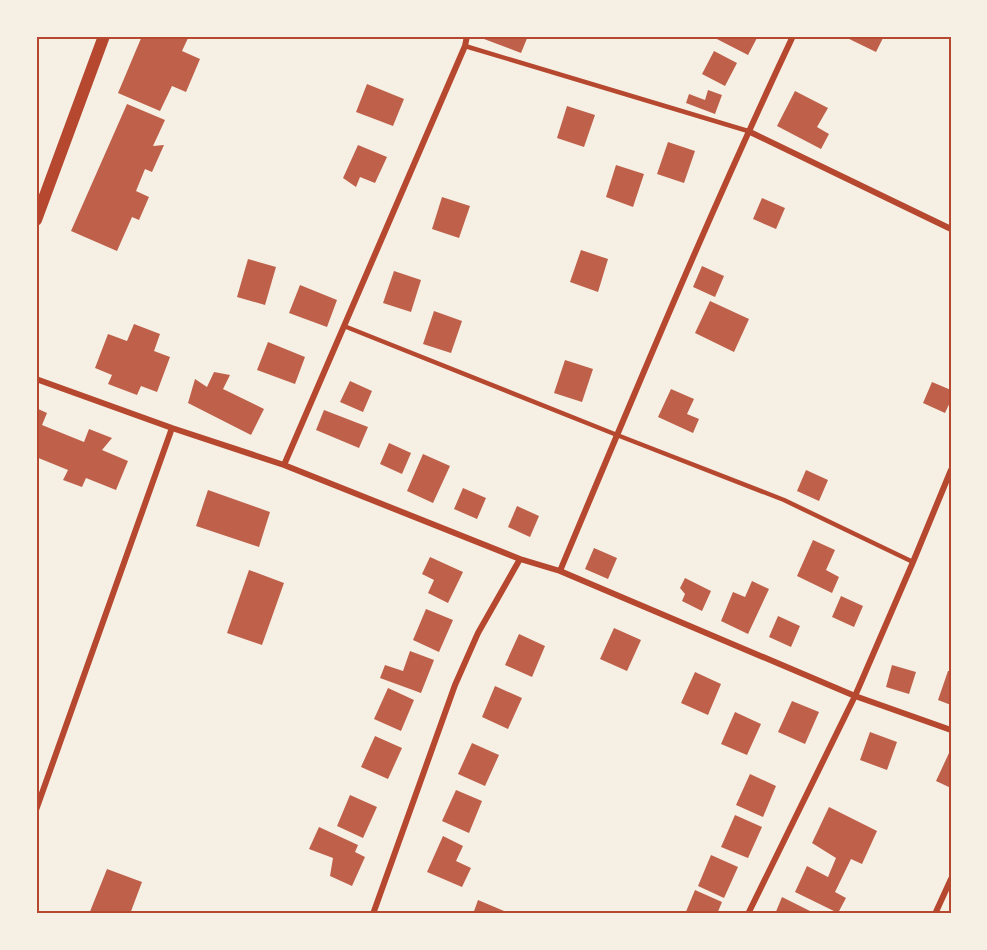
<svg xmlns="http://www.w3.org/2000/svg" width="987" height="950" font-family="Mulish,sans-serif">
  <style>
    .building { fill: #bf614a }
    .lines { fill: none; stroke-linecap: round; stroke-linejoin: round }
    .service { stroke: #b5482f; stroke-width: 4.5 }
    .minor { stroke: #b5482f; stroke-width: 6 }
    .secondary { stroke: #b5482f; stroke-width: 12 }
    .neatline { fill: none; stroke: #b5482f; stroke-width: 2 }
  </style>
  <rect width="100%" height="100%" fill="#f6efe4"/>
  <path class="building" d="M 142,36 L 189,36 L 182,51 L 200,59 L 186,92 L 172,86 L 160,111 L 118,93 Z
    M 485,36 L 528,36 L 521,53 L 484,39 Z
    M 711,36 L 758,36 L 748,55 Z
    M 843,36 L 884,36 L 876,52 Z
    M 714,51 L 737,63 L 725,86 L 702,74 Z
    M 367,84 L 404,99 L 393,126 L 356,112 Z
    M 708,90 L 722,95 L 715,114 L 686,103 L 689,94 L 705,100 Z
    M 795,91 L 828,108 L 817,127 L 829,134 L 821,149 L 777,126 Z
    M 127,104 L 165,120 L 153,146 L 164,145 L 152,172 L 145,169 L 136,191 L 149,197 L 139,220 L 132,217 L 117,251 L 71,231 Z
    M 567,106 L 595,115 L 584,147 L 557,138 Z
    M 668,142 L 695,151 L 684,183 L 657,174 Z
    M 358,145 L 387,157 L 375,183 L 360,177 L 356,187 L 343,178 Z
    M 616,165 L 644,174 L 633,207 L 606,197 Z
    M 442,197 L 470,206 L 459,238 L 432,229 Z
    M 762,198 L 785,208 L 776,229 L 753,219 Z
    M 581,250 L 608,259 L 598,292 L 570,282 Z
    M 248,259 L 276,267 L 265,305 L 237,297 Z
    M 702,266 L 724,276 L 715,297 L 693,287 Z
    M 394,271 L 421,280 L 411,312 L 383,303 Z
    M 300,285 L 337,300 L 327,327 L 289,313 Z
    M 710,301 L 749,319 L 734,352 L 695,333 Z
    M 434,311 L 462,321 L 451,353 L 423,344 Z
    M 134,324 L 160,334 L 154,351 L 170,357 L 157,392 L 141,386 L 137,395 L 108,384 L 112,375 L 95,368 L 108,334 L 127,341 Z
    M 268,342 L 305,357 L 295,384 L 257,370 Z
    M 565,360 L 593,369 L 582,402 L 554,393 Z
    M 214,372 L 230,375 L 223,389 L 264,409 L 251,435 L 188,403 L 195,379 L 207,387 Z
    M 350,381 L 372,391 L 363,412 L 340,402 Z
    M 932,382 L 951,390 L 951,400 L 945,413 L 923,403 Z
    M 671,389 L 694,399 L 687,414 L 699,419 L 693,433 L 658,417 Z
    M 36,408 L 47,413 L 42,425 L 84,442 L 89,429 L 112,438 L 102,450 L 128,461 L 116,490 L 86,478 L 82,487 L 63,480 L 68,470 L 36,457 Z
    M 324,410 L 368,427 L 359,448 L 316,430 Z
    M 389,443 L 411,453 L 402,474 L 380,464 Z
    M 423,454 L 450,466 L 433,503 L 407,491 Z
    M 806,470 L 828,480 L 819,501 L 797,491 Z
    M 463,488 L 486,498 L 477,519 L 454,509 Z
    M 208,490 L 270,512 L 259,547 L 196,526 Z
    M 517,506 L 539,516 L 530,537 L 508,527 Z
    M 813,540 L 835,550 L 826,570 L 839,577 L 832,593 L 797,576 Z
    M 594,548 L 617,558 L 608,579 L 585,569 Z
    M 430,557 L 463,572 L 448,603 L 428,593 L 434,580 L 422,574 Z
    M 249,570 L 284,583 L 262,645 L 227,633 Z
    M 685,578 L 711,591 L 702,611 L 682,601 L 685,594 L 680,588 Z
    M 752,581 L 769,589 L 748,634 L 721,621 L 733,592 L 745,597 Z
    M 841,596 L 863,606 L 854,627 L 832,617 Z
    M 426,609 L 453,620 L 439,652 L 413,640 Z
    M 778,616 L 800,626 L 791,647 L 769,637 Z
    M 614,628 L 641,640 L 627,671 L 600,659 Z
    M 519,634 L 545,646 L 532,677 L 505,665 Z
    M 410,651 L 434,660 L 421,693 L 380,678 L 385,665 L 403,671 Z
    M 892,665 L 916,672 L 909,694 L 886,687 Z
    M 948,671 L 951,671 L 951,705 L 938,700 Z
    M 695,672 L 721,684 L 708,715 L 681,703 Z
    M 495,686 L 522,698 L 508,729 L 482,717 Z
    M 388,688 L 414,700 L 401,731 L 374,719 Z
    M 792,701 L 819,712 L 805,744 L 778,732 Z
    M 735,712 L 761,724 L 747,755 L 721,744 Z
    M 870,732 L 897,742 L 887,770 L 860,760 Z
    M 375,736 L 402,748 L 388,779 L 361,767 Z
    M 472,743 L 499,755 L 485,786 L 458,774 Z
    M 949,753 L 951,754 L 951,788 L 936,781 Z
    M 750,774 L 776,786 L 763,817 L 736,805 Z
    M 456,790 L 482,801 L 469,833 L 442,821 Z
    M 350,795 L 377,807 L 363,838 L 337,826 Z
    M 829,807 L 877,831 L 862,864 L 851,859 L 835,892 L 846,898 L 838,913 L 795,892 L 807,866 L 828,877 L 836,858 L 812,843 Z
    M 735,815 L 762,827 L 748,858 L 721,847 Z
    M 319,827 L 358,845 L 355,852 L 365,857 L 352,886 L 330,876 L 333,858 L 309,849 Z
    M 443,836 L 463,846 L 456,861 L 471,868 L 462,887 L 427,872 Z
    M 711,855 L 738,867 L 724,898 L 698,886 Z
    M 107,869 L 142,882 L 130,914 L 89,914 Z
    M 695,890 L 722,902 L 717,914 L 685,914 Z
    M 782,897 L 810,911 L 808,914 L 775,914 Z
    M 478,900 L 511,914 L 473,914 Z"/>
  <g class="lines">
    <path class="service" d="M 465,46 L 748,131
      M 344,326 L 617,435 L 784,500 L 913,562"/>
    <path class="minor" d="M 748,131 L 951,229
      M 36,379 L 172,428 L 284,465 L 520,559 L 560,571 L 855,696 L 951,730
      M 284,465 L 465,46 L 467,36
      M 560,571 C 635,392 710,212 793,36
      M 36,810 L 172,428
      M 373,914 L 455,685 L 478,633 L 520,559
      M 748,914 L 855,696 L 913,562 L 951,470
      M 935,914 L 951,879"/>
    <path class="secondary" d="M 36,220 L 104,36"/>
  </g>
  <rect width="987" height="950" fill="none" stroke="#f6efe4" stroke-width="75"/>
  <rect x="38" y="38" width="912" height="874" class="neatline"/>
</svg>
